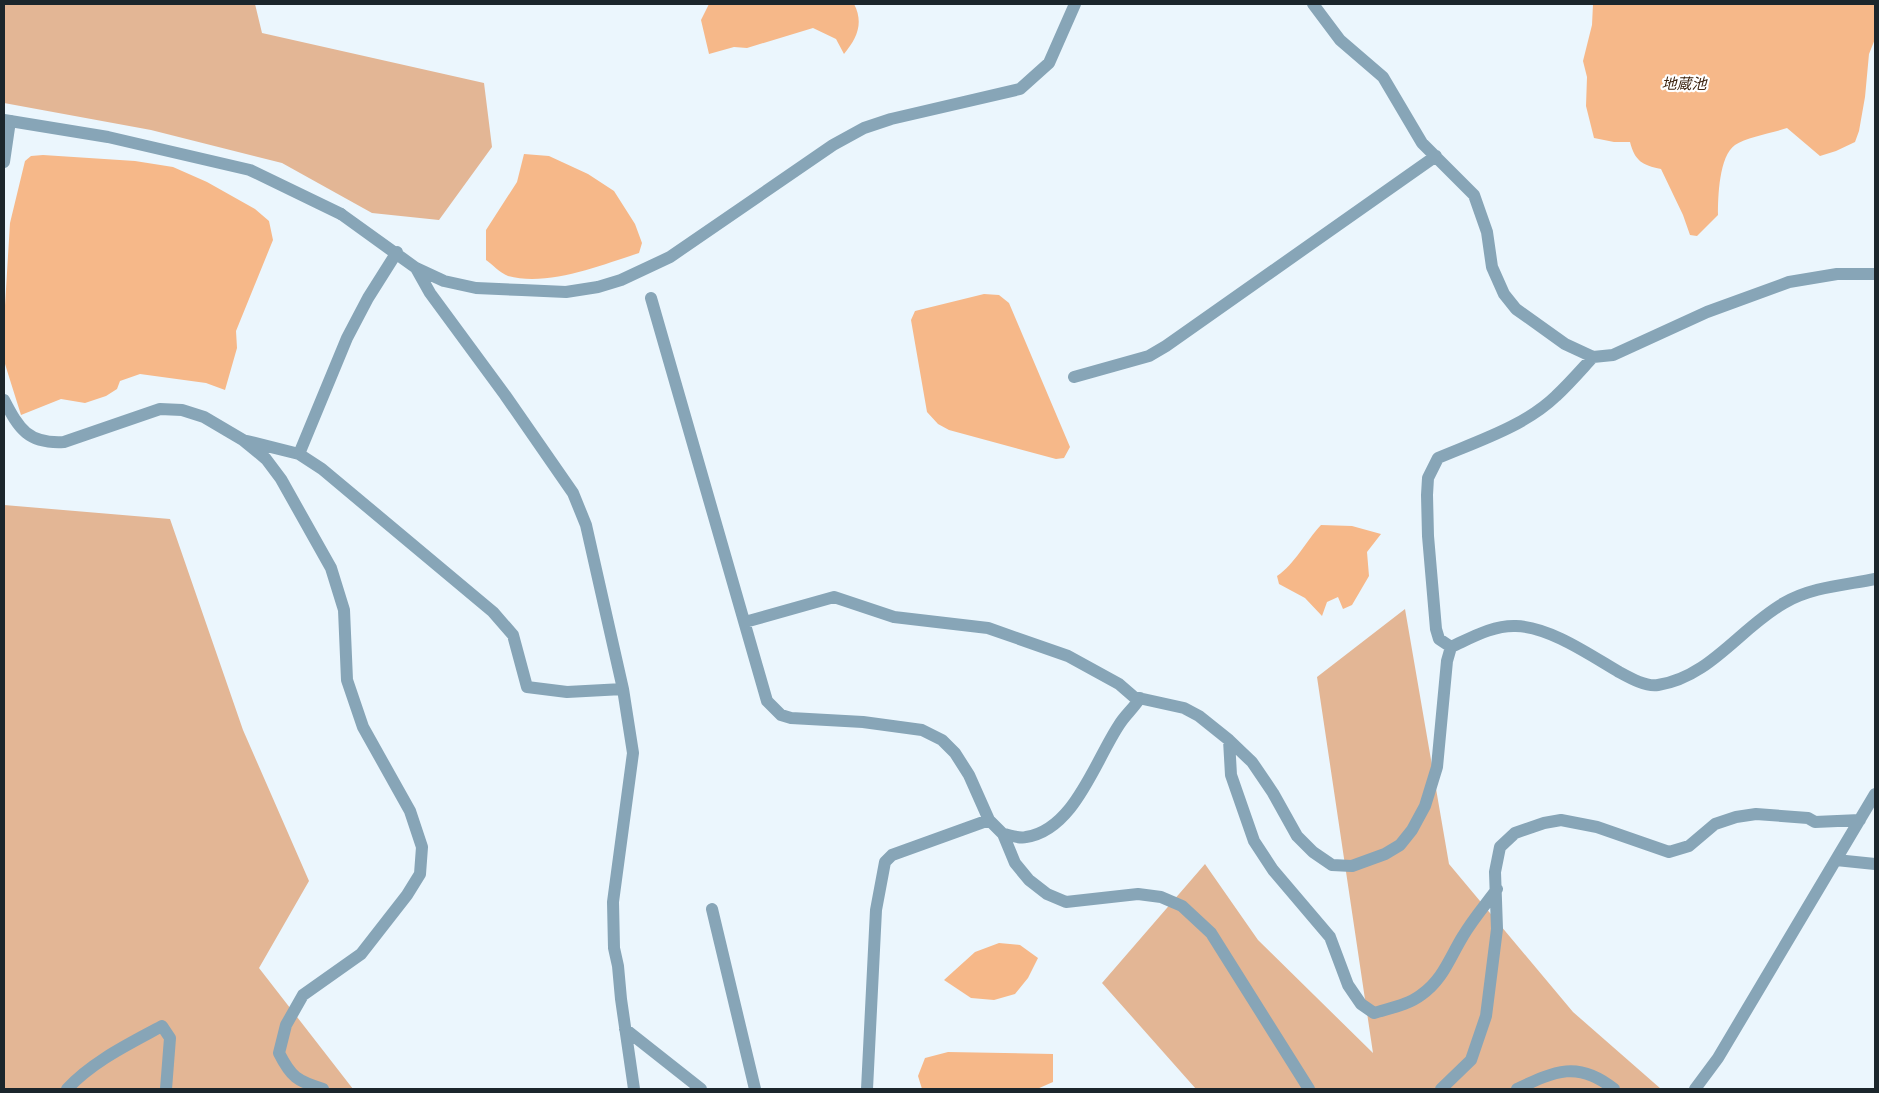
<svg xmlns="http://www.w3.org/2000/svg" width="1879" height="1093" font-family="'Archivo Narrow','Noto Sans JP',sans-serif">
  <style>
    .green { fill: #e3b695 }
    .water { fill: #f6b889 }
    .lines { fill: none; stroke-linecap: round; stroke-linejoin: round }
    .minor { stroke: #87a5b7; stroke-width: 12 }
    .tertiary { stroke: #87a5b7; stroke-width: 12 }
    .labels { text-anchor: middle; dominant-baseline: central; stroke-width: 4.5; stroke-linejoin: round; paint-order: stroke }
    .water-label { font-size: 15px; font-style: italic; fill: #3d2410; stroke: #fff }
  </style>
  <rect width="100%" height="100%" fill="#ebf6fd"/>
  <path class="green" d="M 4,4 L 255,4 L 262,33 L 484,83 L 492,147 L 439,220 L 372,213 L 282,163 L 151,130 L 4,103 Z
    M 4,505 L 170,519 L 243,730 L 309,881 L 259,968 L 353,1089 L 4,1089 Z
    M 1405,609 L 1449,864 L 1573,1012 L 1661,1089 L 1196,1089 L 1102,983 L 1205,864 L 1258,940 L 1373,1053 L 1317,677 Z"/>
  <path class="water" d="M 709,4 L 854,4 C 864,23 857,38 844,54 L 836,39 L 813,28 L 747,48 L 734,47 L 709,54 L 701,20 Z
    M 1593,4 L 1875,4 L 1875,39 L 1869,54 L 1865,97 L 1859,131 L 1855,142 L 1836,151 L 1820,156 L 1787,128 C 1773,133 1746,137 1735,145 C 1719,156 1718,197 1718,215 L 1697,236 L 1690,235 L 1683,215 L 1661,169 C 1642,165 1635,161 1630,142 L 1614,142 L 1594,138 L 1586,106 L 1587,77 L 1583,61 L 1592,25 Z
    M 524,154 L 549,156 L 588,174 L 614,191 L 635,224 L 642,243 L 639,253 C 601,265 548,287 508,276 C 500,273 492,264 486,260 L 486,230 L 517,182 Z
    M 43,155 L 135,161 L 173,167 L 207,182 L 255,209 L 269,221 L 273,240 L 236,331 L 237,348 L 225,390 L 206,383 L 140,374 L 120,381 L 117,389 L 106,396 L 85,403 L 61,399 L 21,415 L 5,364 L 4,322 L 10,223 L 25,161 L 31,156 Z
    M 984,294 L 999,295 L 1009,303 L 1070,447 L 1064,458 L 1056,459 L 949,430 L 938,424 L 927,412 L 911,320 L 915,311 Z
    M 1321,525 L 1352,526 L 1381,534 L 1367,552 L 1369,576 L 1352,605 L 1343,609 L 1338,597 L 1327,602 L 1322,616 L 1305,598 L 1279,584 L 1277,576 C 1295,564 1306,541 1321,525 Z
    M 999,943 L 1020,945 L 1038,958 L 1028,978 L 1015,994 L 994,1000 L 971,998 L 944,980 L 975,952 Z
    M 948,1052 L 1053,1054 L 1053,1082 L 1037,1089 L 922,1089 L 918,1076 L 925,1058 Z"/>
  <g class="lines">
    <path class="minor" d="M 1313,4 L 1340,40 L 1383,77 L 1422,143 L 1474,195 L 1487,232 L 1492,267 L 1504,294 L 1516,309 L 1565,344 L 1593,357 L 1613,355 L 1707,312 L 1789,282 L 1837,274 L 1875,274
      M 4,162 L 10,121
      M 341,214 L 416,268 L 444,281 L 476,288 L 522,290 L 566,292 L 598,287 L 621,280 L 670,257 L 833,145 L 864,128 L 891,119 L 1020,89 L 1049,63 L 1075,4
      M 416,268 L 430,293 L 505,395 L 573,493 L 586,525 L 623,689 L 633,753 L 613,902 L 614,948 L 618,966 L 621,999 L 634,1089
      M 651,298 L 767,701 L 781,715 L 791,718 L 863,722 L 922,730 L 942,740 L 955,753 L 969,775 L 989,820 L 1003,834 L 1015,863 L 1029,880 L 1047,894 L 1066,902 L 1138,894 L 1161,897 L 1182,906 L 1211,933 L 1309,1089
      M 1074,377 L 1149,356 L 1166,346 L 1436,156
      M 4,400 C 19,429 28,444 64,442 L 160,409 L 182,410 L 204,417 L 243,440 L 266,459 L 281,479 L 331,568 L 344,610 L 347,680 L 363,727 L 410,811 L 422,847 L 420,874 L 407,895 L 361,954 L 303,995 L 286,1025 L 279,1053 C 291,1077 297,1081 323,1089
      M 247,441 L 299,454 L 322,469 L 493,612 L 513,635 L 527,687 L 567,692 L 623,689
      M 299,454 L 347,338 L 368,298 L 397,252
      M 745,622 L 834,597 L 894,617 L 988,628 L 1068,656 L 1119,684 L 1134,697 L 1184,708 L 1199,716 L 1229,740 L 1252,762 L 1273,793 L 1297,836 L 1313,852 L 1332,865 L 1352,866 L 1385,854 L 1400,845 L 1412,830 L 1425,806 L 1437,767 L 1447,661 L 1451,647 C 1471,638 1493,625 1516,626 C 1550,627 1590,655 1619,672 C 1630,678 1646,687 1658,685 C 1710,677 1740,628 1784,603 C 1811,587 1845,585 1875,579
      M 1451,647 L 1439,639 L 1436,629 L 1428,536 L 1427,495 L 1428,478 L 1438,458 C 1478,441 1525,426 1556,396 C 1569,384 1581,370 1593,357
      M 1229,740 L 1231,775 L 1254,841 L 1273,870 L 1330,937 L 1348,985 L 1361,1004 L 1374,1013 C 1390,1008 1408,1005 1421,995 C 1443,980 1450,957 1463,936 C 1473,919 1486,904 1497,889
      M 1003,834 C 1010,835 1019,839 1026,837 C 1074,830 1095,761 1119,725 C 1125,715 1134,708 1140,698
      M 1836,860 L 1875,864
      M 712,909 L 755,1089
      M 625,1029 L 701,1089
      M 67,1089 C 93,1061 129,1044 162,1026 L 170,1038 L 166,1089
      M 867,1089 L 876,910 L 885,862 L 892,855 L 989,820
      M 1441,1089 L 1471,1060 L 1486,1016 L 1497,929 L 1495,872 L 1500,847 L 1515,833 L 1544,823 L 1561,820 L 1597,827 L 1669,852 L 1689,846 L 1715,824 L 1736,817 L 1756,814 L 1808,818 L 1815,822 L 1860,820
      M 1517,1089 C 1555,1071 1578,1060 1614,1089
      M 1695,1089 L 1718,1058 L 1875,794"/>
    <path class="tertiary" d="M 4,120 L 108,137 L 250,170 L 341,214"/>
  </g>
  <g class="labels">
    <g class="water-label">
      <text x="1684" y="83">地蔵池</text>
    </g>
  </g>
  <rect width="1879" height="1093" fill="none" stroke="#1b262c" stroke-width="10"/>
</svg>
